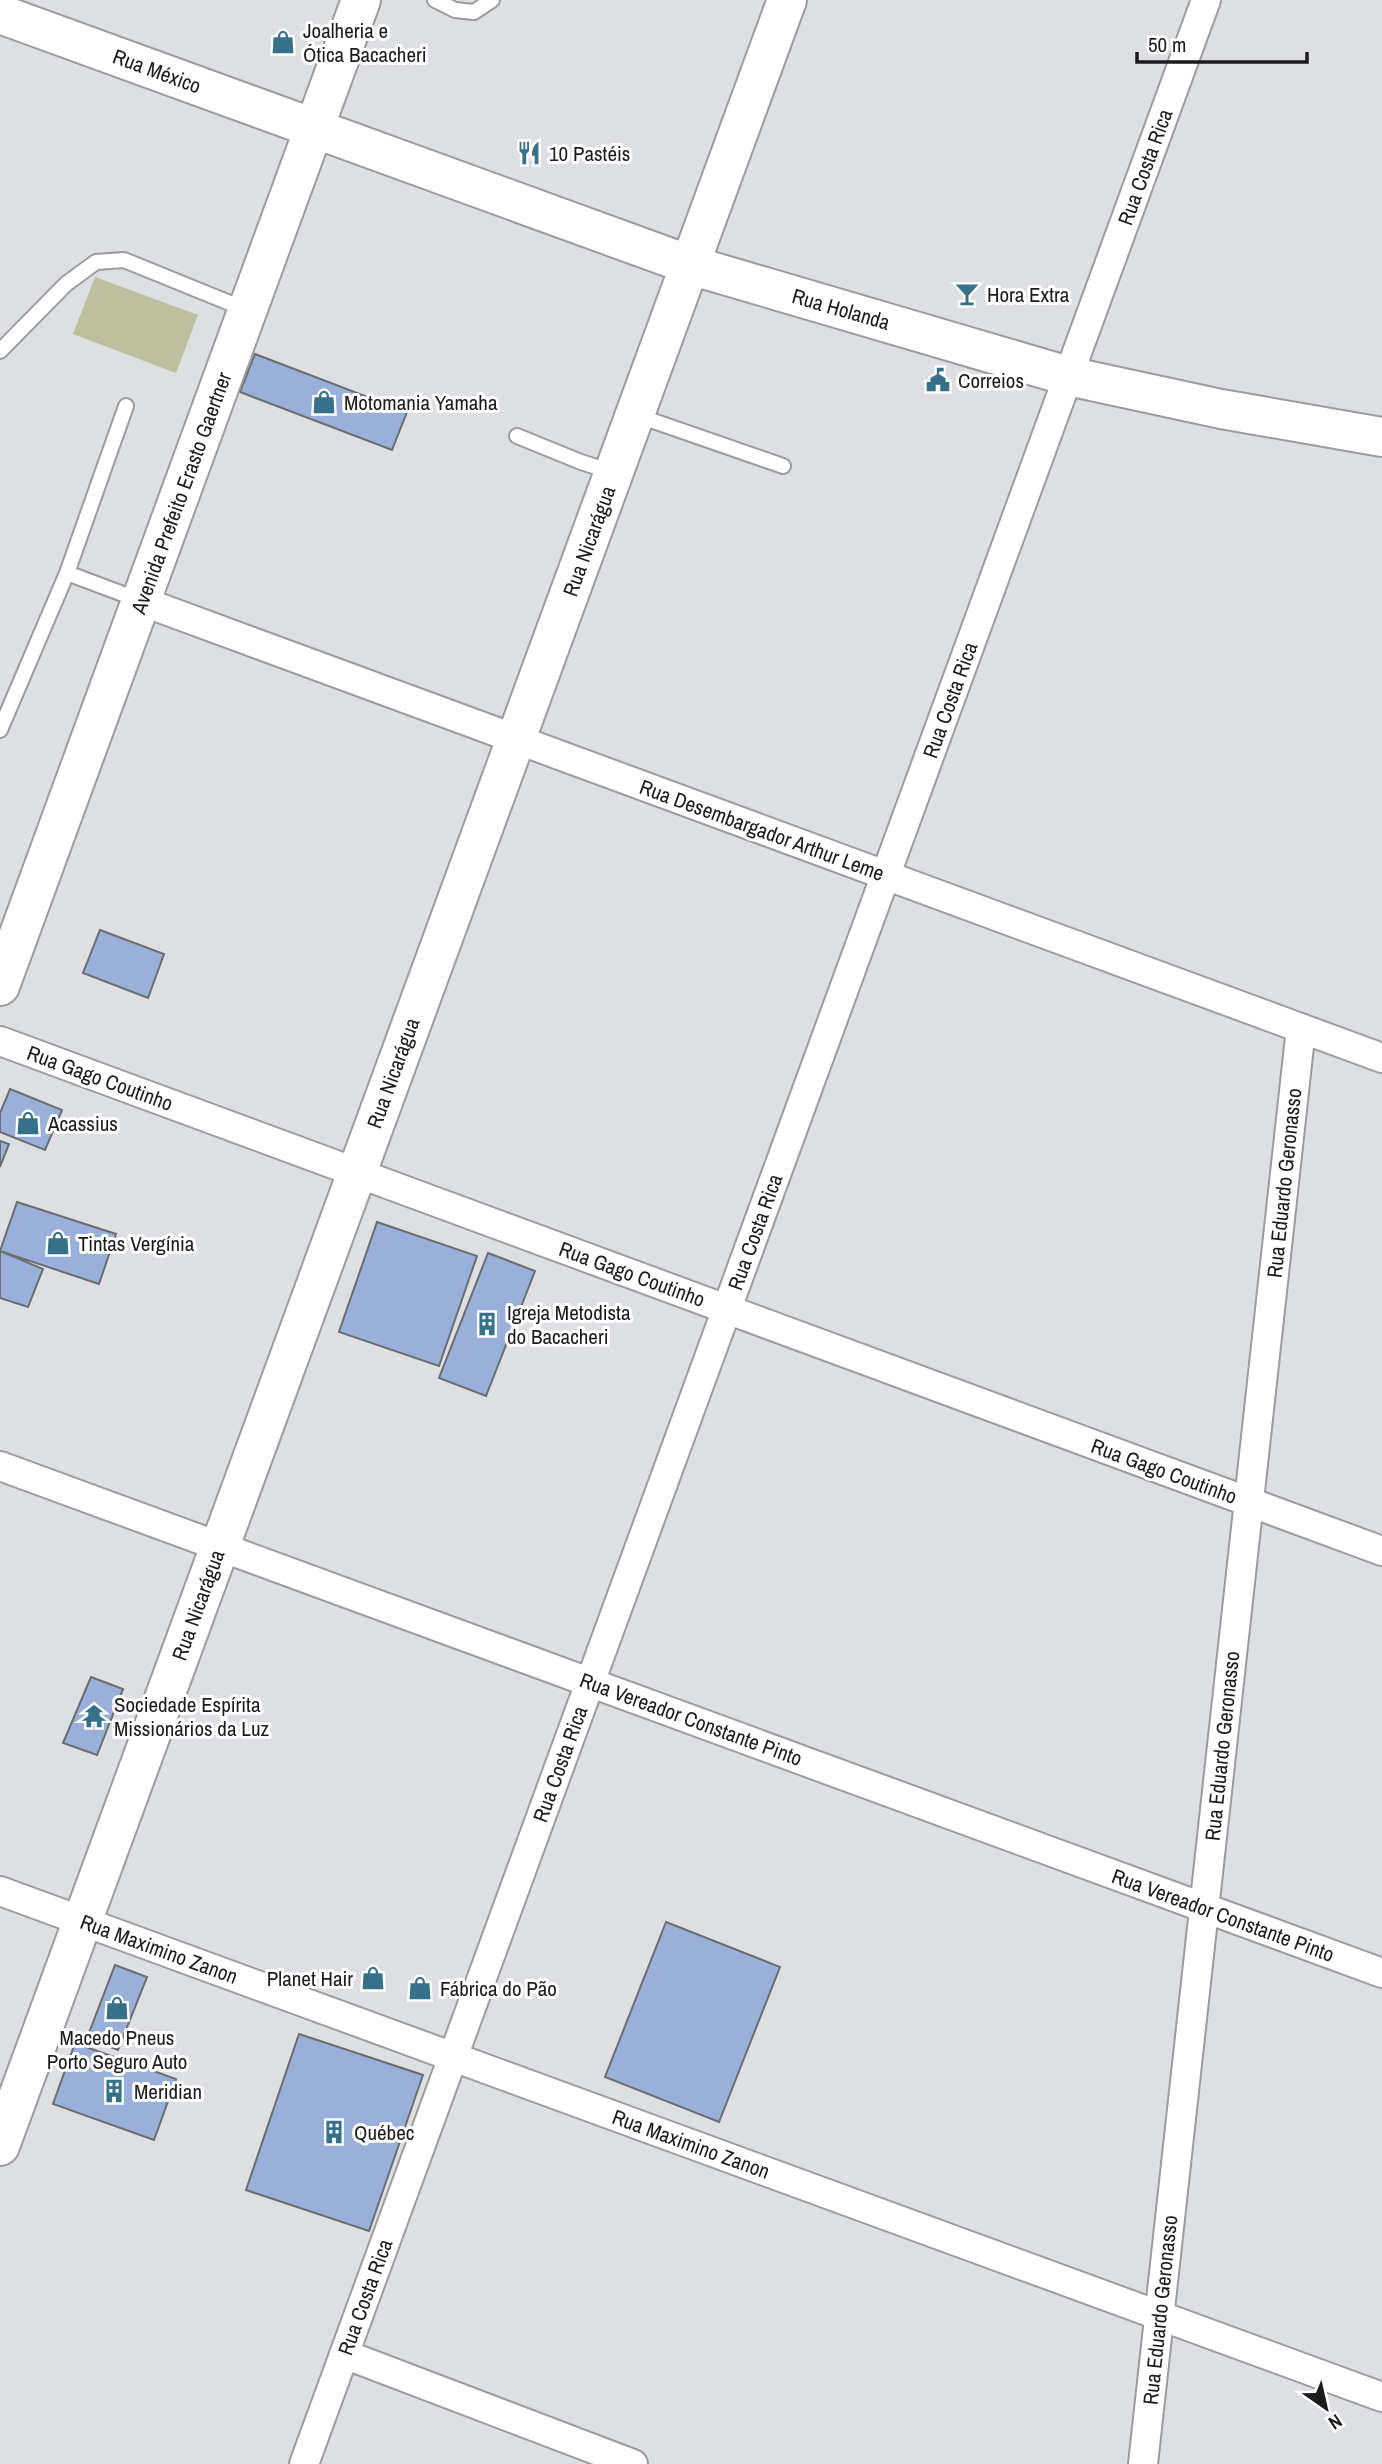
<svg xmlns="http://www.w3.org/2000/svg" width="1382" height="2464" font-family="'Archivo Narrow',sans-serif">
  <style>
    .green { fill: #bdc09f }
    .building { fill: #99b0da; stroke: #6b6d6f; stroke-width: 2 }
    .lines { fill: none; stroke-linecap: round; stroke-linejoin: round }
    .service-casing { stroke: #9b9c9e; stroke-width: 18 }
    .minor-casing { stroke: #9b9c9e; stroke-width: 32 }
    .secondary-casing { stroke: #9b9c9e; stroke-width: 42 }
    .service { stroke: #fff; stroke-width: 14 }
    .minor { stroke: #fff; stroke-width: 28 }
    .secondary { stroke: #fff; stroke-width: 38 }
    .labels { text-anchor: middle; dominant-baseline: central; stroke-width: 6; stroke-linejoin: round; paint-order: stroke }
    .poi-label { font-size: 21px; fill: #1b1b1c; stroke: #fff; text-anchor: start }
    .street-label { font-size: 21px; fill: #1b1b1c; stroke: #fff }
  </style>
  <rect width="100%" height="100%" fill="#dedfe2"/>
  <path class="green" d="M 95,277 L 198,315 L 176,373 L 73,334 Z"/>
  <path class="building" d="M 255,354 L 407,412 L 392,450 L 240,392 Z
    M 100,930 L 164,954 L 148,998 L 83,973 Z
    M 10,1089 L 62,1110 L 45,1150 L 0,1132 L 0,1113 Z
    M 0,1141 L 9,1144 L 0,1167 Z
    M 17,1202 L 116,1234 L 99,1284 L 0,1251 Z
    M 377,1222 L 477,1256 L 439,1366 L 339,1332 Z
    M 0,1251 L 43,1269 L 28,1307 L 0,1298 Z
    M 488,1253 L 535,1271 L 486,1396 L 439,1378 Z
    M 91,1677 L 123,1689 L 97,1755 L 63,1743 Z
    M 666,1922 L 780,1967 L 719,2122 L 605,2077 Z
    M 115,1965 L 147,1977 L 118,2050 L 87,2038 Z
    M 299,2034 L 423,2075 L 369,2231 L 246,2190 Z
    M 75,2043 L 176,2079 L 154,2140 L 53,2104 Z"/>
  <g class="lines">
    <g class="service-casing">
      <path id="service" d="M 435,0 L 455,10 L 474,12 L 492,0
        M 0,351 L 66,284 L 96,262 L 124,260 L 247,310
        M 636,415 L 783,466
        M 517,436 L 581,462 L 612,472
        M 67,573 L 126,406
        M 0,730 L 67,573 L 139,600"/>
    </g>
    <g class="minor-casing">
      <path id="minor" d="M 141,601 L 1382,1058
        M 0,1041 L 1382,1551
        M 0,1466 L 1382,1973
        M 0,1891 L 1382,2397
        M 344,2354 L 633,2464
        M 304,2464 L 1206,0
        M 1143,2464 L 1301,1028"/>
    </g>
    <g class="secondary-casing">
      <path id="secondary" d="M 0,14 L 690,265 L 1068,376 L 1221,409 L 1382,437
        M 0,986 L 361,0
        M 0,2146 L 787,0"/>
    </g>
    <use href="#service" class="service"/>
    <use href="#minor" class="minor"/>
    <use href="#secondary" class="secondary"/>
  </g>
  <defs>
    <g id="shop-bare" transform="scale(1.89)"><path d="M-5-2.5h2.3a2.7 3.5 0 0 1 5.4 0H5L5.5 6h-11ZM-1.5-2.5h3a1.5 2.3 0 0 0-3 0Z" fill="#367089" stroke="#fff" stroke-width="2.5" paint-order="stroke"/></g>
    <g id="restaurant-bare" transform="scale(1.89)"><path d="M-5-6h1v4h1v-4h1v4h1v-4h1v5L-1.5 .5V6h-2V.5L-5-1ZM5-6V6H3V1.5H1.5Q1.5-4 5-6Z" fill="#367089" stroke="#fff" stroke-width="2.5" paint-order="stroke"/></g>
    <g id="bar-bare" transform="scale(1.89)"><path d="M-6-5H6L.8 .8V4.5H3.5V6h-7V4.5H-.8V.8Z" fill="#367089" stroke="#fff" stroke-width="2.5" paint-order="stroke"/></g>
    <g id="civic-bare" transform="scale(1.89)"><path d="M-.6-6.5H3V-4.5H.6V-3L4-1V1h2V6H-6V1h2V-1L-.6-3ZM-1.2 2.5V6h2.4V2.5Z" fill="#367089" stroke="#fff" stroke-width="2.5" paint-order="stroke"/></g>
    <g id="building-bare" transform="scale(1.89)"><path d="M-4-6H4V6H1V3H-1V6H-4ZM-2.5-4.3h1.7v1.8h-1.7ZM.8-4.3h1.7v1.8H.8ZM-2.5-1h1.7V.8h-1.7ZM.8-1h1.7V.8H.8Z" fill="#367089" stroke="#fff" stroke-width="2.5" paint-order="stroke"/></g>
    <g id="temple-bare" transform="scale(1.89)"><path d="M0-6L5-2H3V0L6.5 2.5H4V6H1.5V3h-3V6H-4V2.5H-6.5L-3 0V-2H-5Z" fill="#367089" stroke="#fff" stroke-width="2.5" paint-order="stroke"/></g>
  </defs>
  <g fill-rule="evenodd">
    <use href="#shop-bare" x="283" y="42"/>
    <use href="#restaurant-bare" x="529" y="153"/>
    <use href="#bar-bare" x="967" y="294"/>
    <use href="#civic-bare" x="938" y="380"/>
    <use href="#shop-bare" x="324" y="402"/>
    <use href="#shop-bare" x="28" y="1123"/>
    <use href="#shop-bare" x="58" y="1243"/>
    <use href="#building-bare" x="487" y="1324"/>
    <use href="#temple-bare" x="94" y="1716"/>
    <use href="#shop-bare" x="373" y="1978"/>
    <use href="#shop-bare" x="420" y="1988"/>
    <use href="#shop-bare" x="117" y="2008"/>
    <use href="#building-bare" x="114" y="2091"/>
    <use href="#building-bare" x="334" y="2132"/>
  </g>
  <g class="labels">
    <g class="poi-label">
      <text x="303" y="30">Joalheria e<tspan x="303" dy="24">Ótica Bacacheri</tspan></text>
      <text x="549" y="153">10 Pastéis</text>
      <text x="987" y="294">Hora Extra</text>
      <text x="958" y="380">Correios</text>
      <text x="344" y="402">Motomania Yamaha</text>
      <text x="48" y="1123">Acassius</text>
      <text x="78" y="1243">Tintas Vergínia</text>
      <text x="507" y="1312">Igreja Metodista<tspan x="507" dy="24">do Bacacheri</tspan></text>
      <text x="114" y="1704">Sociedade Espírita<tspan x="114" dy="24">Missionários da Luz</tspan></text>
      <text x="353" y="1978" text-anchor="end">Planet Hair</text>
      <text x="440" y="1988">Fábrica do Pão</text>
      <text x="117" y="2037" text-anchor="middle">Macedo Pneus<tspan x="117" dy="24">Porto Seguro Auto</tspan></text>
      <text x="134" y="2091">Meridian</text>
      <text x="354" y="2132">Québec</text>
    </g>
    <g class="street-label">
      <text transform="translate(157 71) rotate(20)">Rua México</text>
      <text transform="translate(1145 167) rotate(-70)">Rua Costa Rica</text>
      <text transform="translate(841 309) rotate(16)">Rua Holanda</text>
      <text transform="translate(181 493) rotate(-70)">Avenida Prefeito Erasto Gaertner</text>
      <text transform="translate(589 541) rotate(-70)">Rua Nicarágua</text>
      <text transform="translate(950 700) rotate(-70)">Rua Costa Rica</text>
      <text transform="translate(762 830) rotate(20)">Rua Desembargador Arthur Leme</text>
      <text transform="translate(393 1073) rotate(-70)">Rua Nicarágua</text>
      <text transform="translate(100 1078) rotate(20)">Rua Gago Coutinho</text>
      <text transform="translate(1284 1183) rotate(-84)">Rua Eduardo Geronasso</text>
      <text transform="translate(755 1232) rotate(-70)">Rua Costa Rica</text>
      <text transform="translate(632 1274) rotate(20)">Rua Gago Coutinho</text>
      <text transform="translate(1164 1471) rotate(20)">Rua Gago Coutinho</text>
      <text transform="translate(198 1605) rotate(-70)">Rua Nicarágua</text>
      <text transform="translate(691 1719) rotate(20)">Rua Vereador Constante Pinto</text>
      <text transform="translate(1222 1746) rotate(-84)">Rua Eduardo Geronasso</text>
      <text transform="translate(560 1764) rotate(-70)">Rua Costa Rica</text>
      <text transform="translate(1223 1915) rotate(20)">Rua Vereador Constante Pinto</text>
      <text transform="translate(159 1949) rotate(20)">Rua Maximino Zanon</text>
      <text transform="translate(691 2144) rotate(20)">Rua Maximino Zanon</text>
      <text transform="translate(365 2297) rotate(-70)">Rua Costa Rica</text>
      <text transform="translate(1160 2310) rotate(-84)">Rua Eduardo Geronasso</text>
    </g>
  </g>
  <g transform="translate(1326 2408) rotate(146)" stroke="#ffffff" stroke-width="5" paint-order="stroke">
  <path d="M0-5L12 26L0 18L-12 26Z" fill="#1b1b1c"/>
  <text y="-10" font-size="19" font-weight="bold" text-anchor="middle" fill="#1b1b1c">N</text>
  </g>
  <path d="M1137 52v10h170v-10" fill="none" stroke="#1b1b1c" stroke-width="3.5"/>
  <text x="1148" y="52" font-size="21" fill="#1b1b1c" stroke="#ffffff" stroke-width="5" paint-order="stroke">50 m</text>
</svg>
